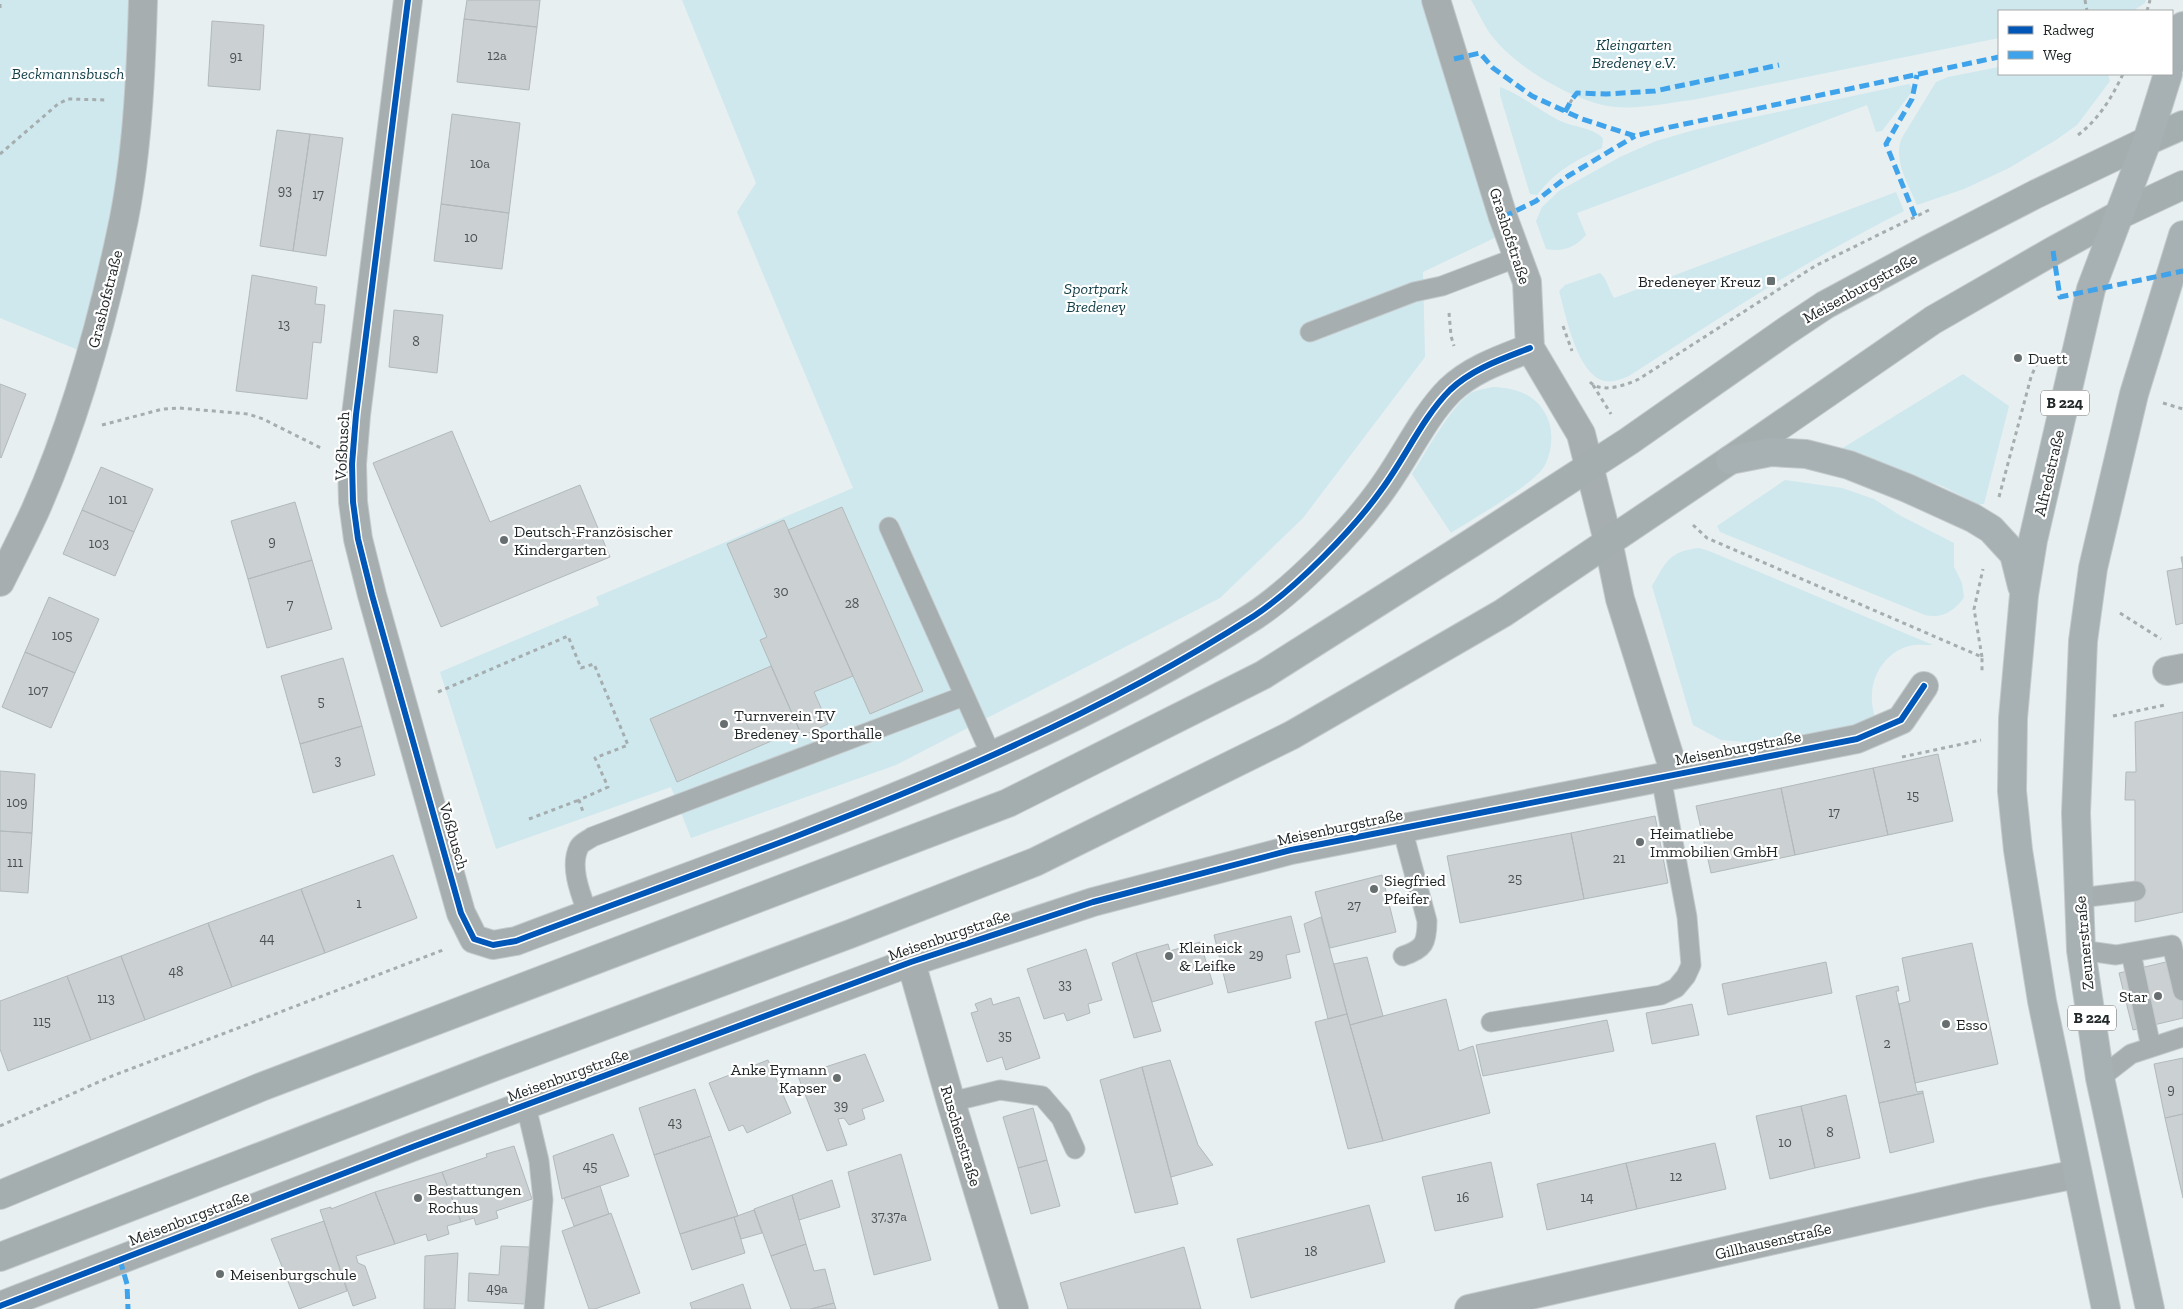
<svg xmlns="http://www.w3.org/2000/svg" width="2183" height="1309" font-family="'Zilla Slab',serif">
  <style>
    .green { fill: #cee8ee }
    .building { fill: #cbd1d2; stroke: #b2b9ba }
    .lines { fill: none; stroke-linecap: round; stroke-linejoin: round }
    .service-casing { stroke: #c4cacc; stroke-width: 21 }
    .minor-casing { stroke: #c4cacc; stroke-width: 30 }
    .secondary-casing { stroke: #c4cacc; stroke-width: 30 }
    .primary-casing { stroke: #c4cacc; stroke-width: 30 }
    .path { stroke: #a6adae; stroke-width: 3; stroke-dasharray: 4 4; stroke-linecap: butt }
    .service { stroke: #a6aeb0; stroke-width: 19 }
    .minor { stroke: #a6aeb0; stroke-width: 28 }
    .secondary { stroke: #a5aeaf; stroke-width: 28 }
    .primary { stroke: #a7b0b2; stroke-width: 28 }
    .quiet { stroke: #3ea3eb; stroke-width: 5; stroke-dasharray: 10 5; stroke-linecap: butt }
    .cycleway-casing { stroke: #fff; stroke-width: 9 }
    .cycleway { stroke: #0057b8; stroke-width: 6 }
    .poi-dot { fill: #676e6f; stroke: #fff; stroke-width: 2 }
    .labels { text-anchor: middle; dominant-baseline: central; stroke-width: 4.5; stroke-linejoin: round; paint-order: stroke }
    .number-label { font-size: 14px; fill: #4c5253 }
    .shield { fill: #fff; stroke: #646869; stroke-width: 1 }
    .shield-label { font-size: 15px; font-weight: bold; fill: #222829 }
    .park-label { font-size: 16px; font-style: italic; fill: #123f47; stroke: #fff }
    .street-label { font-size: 16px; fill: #222829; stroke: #fff }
    .poi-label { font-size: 16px; fill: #222829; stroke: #fff; text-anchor: start }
  </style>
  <rect width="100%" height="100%" fill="#e7eff1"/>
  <path class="green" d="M 0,0 L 139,0 L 136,81 L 88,354 L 0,318 Z
    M 682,0 L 1431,0 L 1507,232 L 1423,272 L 1425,357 L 1303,518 L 1220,598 L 896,765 L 691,838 L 671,787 L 496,849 L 440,672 L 599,605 L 596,597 L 853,488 L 737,212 L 756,183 Z
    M 1471,0 L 2146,0 L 2145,3 L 2133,11 L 1999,11 L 1999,38 L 1692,100 C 1667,103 1641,109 1616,107 C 1579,104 1521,70 1497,42 C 1486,31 1479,13 1471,0 Z
    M 1999,67 L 1999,74 L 2108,74 L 2110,81 L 2077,125 L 2056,140 L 2009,168 L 1964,189 L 1917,205 C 1909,185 1891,157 1903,136 L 1936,82 L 1948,77 Z
    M 1909,84 L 1912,87 L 1911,93 L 1882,131 L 1876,132 L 1867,105 L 1577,213 L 1586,235 C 1575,248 1562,252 1546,249 L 1536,221 L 1542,207 L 1559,191 L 1620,157 L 1656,141 L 1694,130 Z
    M 1500,87 C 1523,95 1541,113 1563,122 C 1577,128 1591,127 1603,138 L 1602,148 C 1573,162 1557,170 1537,195 L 1530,194 L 1500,95 Z
    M 1896,192 L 1904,211 C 1808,259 1719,318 1629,376 C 1624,378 1619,380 1614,381 C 1579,388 1566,315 1559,291 L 1565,285 L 1600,273 C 1607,278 1609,291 1614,298 Z
    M 1963,374 L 2009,406 L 1984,504 L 1977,504 L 1942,486 L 1912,476 L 1862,454 L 1841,449 Z
    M 1493,387 C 1514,388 1534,393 1545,413 C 1554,428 1553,449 1545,465 C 1534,485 1472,519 1451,533 L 1412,474 C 1424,455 1451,407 1467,396 C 1474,390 1484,389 1493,387 Z
    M 1785,480 L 1842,488 L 1874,499 L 1901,516 L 1954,543 L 1954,567 L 1962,583 L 1964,597 C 1955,611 1942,619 1925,615 L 1720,532 L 1717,526 Z
    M 1699,548 L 1709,551 L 1933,645 C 1925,645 1916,644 1909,646 C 1888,651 1872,673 1872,695 C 1871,703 1874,713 1876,722 L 1760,743 L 1721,740 L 1693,725 L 1652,586 C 1667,561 1668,552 1699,548 Z"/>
  <path class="building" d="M 467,0 L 540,0 L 537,27 L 464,19 Z
    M 464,19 L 537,27 L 529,90 L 457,82 Z
    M 212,21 L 264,25 L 260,90 L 208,86 Z
    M 452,114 L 520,123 L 509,213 L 441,204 Z
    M 277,130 L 310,134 L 293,251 L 260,246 Z
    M 310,134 L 343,138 L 326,256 L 293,251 Z
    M 441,204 L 509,213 L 502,269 L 434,261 Z
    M 252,275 L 317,287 L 315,304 L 325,305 L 321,343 L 313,342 L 307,399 L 236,391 Z
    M 394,310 L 443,315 L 437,373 L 389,367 Z
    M 0,384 L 26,394 L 1,458 L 0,457 Z
    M 452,431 L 490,522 L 580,485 L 610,557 L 441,627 L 373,463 Z
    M 101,467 L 153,489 L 134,532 L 82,510 Z
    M 295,502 L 312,560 L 248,579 L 231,521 Z
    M 842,507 L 923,691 L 870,714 L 788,530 Z
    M 82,510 L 134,532 L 115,576 L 63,554 Z
    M 784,520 L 853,676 L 814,692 L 828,724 L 802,736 L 760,640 L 767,637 L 727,544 Z
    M 2181,557 L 2183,557 L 2183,623 L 2176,625 L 2167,571 L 2183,568 Z
    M 312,560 L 332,629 L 267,648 L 248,579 Z
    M 49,597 L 99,619 L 75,673 L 25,652 Z
    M 25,652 L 75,673 L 51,728 L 2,707 Z
    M 343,658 L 362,726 L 300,744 L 281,676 Z
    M 771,666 L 799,729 L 677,782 L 650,719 Z
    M 2183,712 L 2183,912 L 2135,922 L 2135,800 L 2125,800 L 2126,772 L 2136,772 L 2135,722 Z
    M 362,726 L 375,775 L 313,793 L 300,744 Z
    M 1938,754 L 1953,821 L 1888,835 L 1873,768 Z
    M 1873,768 L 1888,835 L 1795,855 L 1781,788 Z
    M 0,771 L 35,774 L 32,833 L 0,831 Z
    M 1781,788 L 1795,855 L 1711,873 L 1696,806 Z
    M 1655,816 L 1668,883 L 1584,899 L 1571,833 Z
    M 0,831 L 32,833 L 28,893 L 0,891 Z
    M 1571,833 L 1584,899 L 1460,923 L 1447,856 Z
    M 393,855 L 417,918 L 325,953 L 301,889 Z
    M 1382,875 L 1396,932 L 1330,948 L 1315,892 Z
    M 301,889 L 325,953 L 232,987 L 208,923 Z
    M 1291,916 L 1300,952 L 1286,955 L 1291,978 L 1228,993 L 1214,935 Z
    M 1321,917 L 1347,1014 L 1328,1019 L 1304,924 Z
    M 208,923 L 232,987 L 145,1020 L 121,956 Z
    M 1200,942 L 1213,984 L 1152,1002 L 1136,953 L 1168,944 L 1170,951 Z
    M 1972,943 L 1998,1064 L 1915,1083 L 1899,1004 L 1910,1001 L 1902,958 Z
    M 1086,949 L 1102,1000 L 1088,1004 L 1090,1013 L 1067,1021 L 1064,1013 L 1044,1019 L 1027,969 Z
    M 1136,953 L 1161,1031 L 1134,1038 L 1112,963 Z
    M 121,956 L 145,1020 L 91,1040 L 67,976 Z
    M 1367,957 L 1383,1016 L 1350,1025 L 1334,964 Z
    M 2183,958 L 2183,1018 L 2133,1030 L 2119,973 Z
    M 1826,962 L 1832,993 L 1728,1015 L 1722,984 Z
    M 67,976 L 91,1040 L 8,1071 L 0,1049 L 0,1001 Z
    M 1898,986 L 1899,991 L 1896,991 L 1917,1092 L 1923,1091 L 1923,1093 L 1879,1103 L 1856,996 Z
    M 1019,997 L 1040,1058 L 1006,1070 L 1002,1057 L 987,1062 L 971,1013 L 978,1011 L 975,1004 L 991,998 L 993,1005 Z
    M 1446,999 L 1459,1051 L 1473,1046 L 1490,1113 L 1383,1141 L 1350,1025 Z
    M 1692,1004 L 1699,1035 L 1652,1044 L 1646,1013 Z
    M 1347,1014 L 1383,1141 L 1348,1149 L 1315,1022 Z
    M 1607,1020 L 1614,1051 L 1483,1076 L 1476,1045 Z
    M 865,1054 L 884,1101 L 862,1109 L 865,1119 L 849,1125 L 844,1118 L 838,1119 L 847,1145 L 827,1151 L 798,1076 Z
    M 2183,1058 L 2183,1114 L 2165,1118 L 2154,1064 Z
    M 768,1060 L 791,1113 L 747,1133 L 743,1125 L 729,1131 L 709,1083 Z
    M 1170,1060 L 1198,1145 L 1213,1165 L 1171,1177 L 1142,1067 Z
    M 1142,1067 L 1178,1204 L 1135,1213 L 1100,1080 Z
    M 695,1089 L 711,1136 L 654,1155 L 639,1108 Z
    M 1923,1093 L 1934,1142 L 1890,1153 L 1879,1103 Z
    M 1846,1095 L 1860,1158 L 1815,1168 L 1801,1106 Z
    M 1801,1106 L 1815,1168 L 1770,1179 L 1756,1116 Z
    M 1033,1108 L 1047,1160 L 1018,1168 L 1003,1117 Z
    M 2183,1114 L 2183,1198 L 2165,1118 Z
    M 613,1134 L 629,1176 L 562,1199 L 553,1156 Z
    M 711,1136 L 738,1216 L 680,1234 L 654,1155 Z
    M 1715,1143 L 1726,1189 L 1637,1209 L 1626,1163 Z
    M 514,1146 L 532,1199 L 496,1211 L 498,1218 L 476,1225 L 474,1218 L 461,1222 L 442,1172 L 487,1157 L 486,1154 Z
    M 901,1154 L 931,1260 L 874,1275 L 848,1172 Z
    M 1047,1160 L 1060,1206 L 1031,1214 L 1018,1168 Z
    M 1491,1162 L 1503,1217 L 1435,1231 L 1422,1177 Z
    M 1626,1163 L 1637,1209 L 1547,1230 L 1537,1184 Z
    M 442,1172 L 461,1222 L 447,1226 L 449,1234 L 428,1241 L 426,1234 L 395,1244 L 375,1192 Z
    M 832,1180 L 840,1207 L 799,1220 L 792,1195 Z
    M 600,1186 L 609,1214 L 574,1226 L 564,1198 Z
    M 375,1192 L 395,1244 L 356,1256 L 358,1263 L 365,1266 L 376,1298 L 353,1306 L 320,1210 L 331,1207 L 331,1209 Z
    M 792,1195 L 806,1244 L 771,1256 L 754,1209 Z
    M 1369,1205 L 1385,1262 L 1251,1298 L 1237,1239 Z
    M 754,1210 L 762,1233 L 741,1239 L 734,1217 Z
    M 611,1213 L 640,1293 L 595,1309 L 589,1309 L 562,1231 Z
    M 734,1217 L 745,1253 L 692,1270 L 680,1234 Z
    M 324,1221 L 347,1291 L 299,1309 L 271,1239 Z
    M 806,1244 L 814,1271 L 825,1269 L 834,1303 L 811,1309 L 791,1309 L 771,1256 Z
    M 501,1246 L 529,1247 L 525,1304 L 468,1301 L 469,1273 L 499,1275 Z
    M 1184,1247 L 1201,1309 L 1068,1309 L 1060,1283 Z
    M 458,1253 L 455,1309 L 424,1309 L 425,1256 Z
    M 743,1284 L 751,1309 L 692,1309 L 690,1303 Z
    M 834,1303 L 836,1309 L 811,1309 Z"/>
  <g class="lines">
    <g class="service-casing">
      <path id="service" d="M 1310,332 L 1414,292 L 1442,286 L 1518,257
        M 889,527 L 992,757
        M 1402,828 L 1427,921 C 1427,943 1424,949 1403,956
        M 2080,898 L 2136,891
        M 588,914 C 581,895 569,867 579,847 C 581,843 588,840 592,837 L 964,696
        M 2081,950 L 2116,955 L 2172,945 L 2183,991
        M 2131,953 L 2151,1047
        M 1491,1022 L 1661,995 L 1676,988 L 1686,976 L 1691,965 L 1687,917 L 1661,777
        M 2100,1078 L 2131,1054 L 2183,1037
        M 951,1102 L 1000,1090 L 1042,1096 L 1061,1118 L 1075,1149
        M 526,1106 L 539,1161 L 543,1200 L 534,1309"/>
    </g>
    <g class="minor-casing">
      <path id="minor" d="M 408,0 L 356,415 L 352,464 L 353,502 L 358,539 L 372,595 L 461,913 L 474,939 L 493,945 L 516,941 C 767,846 1026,762 1254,616 C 1295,589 1353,530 1382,489 C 1405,458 1423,417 1450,390 C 1472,369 1502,359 1530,348
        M 1436,0 L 1503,217 L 1527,282 L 1530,348 L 1581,434 L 1608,541 L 1620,599 L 1675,774
        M 0,582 C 12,558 24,535 35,511 C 74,423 101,327 121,233 C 137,161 141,74 143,0
        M 2167,671 L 2183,668
        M 911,962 L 951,1102 L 1014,1309
        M 0,1306 L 415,1146 L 911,962 L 1093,902 L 1291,850 L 1857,739 L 1901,720 L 1924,686
        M 1469,1309 L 1982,1193 L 2077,1174"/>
    </g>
    <g class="secondary-casing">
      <path id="secondary" d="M 0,1195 L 261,1087 L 1008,803 L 1263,675 L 1473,542 L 1629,441 L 1786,331 L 1825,305 L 1929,249 L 2036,194 L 2147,141 L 2183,125
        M 0,1257 L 488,1069 L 850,934 L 1035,862 L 1292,735 L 1503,613 L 1730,460 L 1933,320 L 2053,251 L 2119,215 L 2183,185"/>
    </g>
    <g class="primary-casing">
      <path id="primary" d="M 2172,62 L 2183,26
        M 1730,460 L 1771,452 L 1806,454 L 1849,465 L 1907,488 L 1973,518 L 1991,529 L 2014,554 L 2022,586
        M 2106,1309 L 2042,1001 L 2018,850 L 2012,791 L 2013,718 L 2024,595 L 2033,540 L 2091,289 L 2147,141 L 2168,74
        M 2150,1309 L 2100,1078 L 2081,950 L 2076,813 L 2083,641 L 2093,568 L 2134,394 L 2183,235"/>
    </g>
    <path class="path" d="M 2085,0 L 2087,11
      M 0,8 L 0,0
      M 2147,11 L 2150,0
      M 1570,103 L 1573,98
      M 2078,135 C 2099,119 2112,97 2123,74
      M 0,154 L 58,104 L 68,99 L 108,100
      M 1449,313 L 1451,336 L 1454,346
      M 1563,326 L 1572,351
      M 1590,382 C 1602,394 1626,385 1639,379 L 1815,266 L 1929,210
      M 1593,385 L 1611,414
      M 2163,403 L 2183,409
      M 102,425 L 163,409 L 179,408 L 248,414 L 263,419 L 321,448
      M 1999,497 L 2031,377 L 2040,356
      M 1693,525 L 1707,538 L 1982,657 L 1982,672
      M 2120,613 L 2161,639
      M 1982,657 L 1974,609 L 1983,569
      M 438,692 L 568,636 L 581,668 L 594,664 L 628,745 L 595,758 L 608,787 L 579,800 L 583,812
      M 2113,716 L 2165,705
      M 1902,757 L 1981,740
      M 529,819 L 579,800
      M 0,1126 L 112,1076 L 443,950"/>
    <use href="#service" class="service"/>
    <use href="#minor" class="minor"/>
    <use href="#secondary" class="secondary"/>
    <use href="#primary" class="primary"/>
    <path class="quiet" d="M 1454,59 L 1480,53 L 1493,68 L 1532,96 L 1582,119 L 1635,136 L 1666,128 L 1999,57
      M 1573,98 L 1577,93 L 1606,94 L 1655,91 L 1779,65
      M 1565,112 L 1570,103
      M 1915,216 L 1886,144 L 1912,99 L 1917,75
      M 1503,217 L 1536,201 L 1568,176 L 1635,136
      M 2053,251 L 2060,297 L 2183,271
      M 120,1260 L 127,1284 L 128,1309"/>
    <g class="cycleway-casing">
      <path id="cycleway" d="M 408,0 L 356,415 L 352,464 L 353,502 L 358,539 L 372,595 L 461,913 L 474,939 L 493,945 L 516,941 C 767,846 1026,762 1254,616 C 1295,589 1353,530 1382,489 C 1405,458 1423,417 1450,390 C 1472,369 1502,359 1530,348
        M 0,1306 L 415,1146 L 911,962 L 1093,902 L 1291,850 L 1857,739 L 1901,720 L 1924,686"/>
    </g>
    <use href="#cycleway" class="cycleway"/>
  </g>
  <g class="poi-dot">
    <rect x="1766" y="276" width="10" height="10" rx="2.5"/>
    <circle cx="2018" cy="358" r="5"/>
    <circle cx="504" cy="540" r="5"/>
    <circle cx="724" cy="724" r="5"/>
    <circle cx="1640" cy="842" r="5"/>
    <circle cx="1374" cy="889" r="5"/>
    <circle cx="1169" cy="956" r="5"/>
    <circle cx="2158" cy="996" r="5"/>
    <circle cx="1946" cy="1024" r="5"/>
    <circle cx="837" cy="1078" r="5"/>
    <circle cx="418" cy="1198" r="5"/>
    <circle cx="220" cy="1274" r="5"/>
  </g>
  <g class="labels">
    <g class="number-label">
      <text x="497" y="55">12a</text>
      <text x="236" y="56">91</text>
      <text x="480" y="163">10a</text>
      <text x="285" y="190">93</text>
      <text x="318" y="194">17</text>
      <text x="471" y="237">10</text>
      <text x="284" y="324">13</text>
      <text x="416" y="341">8</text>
      <text x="118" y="499">101</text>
      <text x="272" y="541">9</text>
      <text x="99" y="543">103</text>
      <text x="781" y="591">30</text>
      <text x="852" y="603">28</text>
      <text x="290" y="604">7</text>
      <text x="62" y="635">105</text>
      <text x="38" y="690">107</text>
      <text x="321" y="701">5</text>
      <text x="338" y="760">3</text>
      <text x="1913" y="795">15</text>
      <text x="17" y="802">109</text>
      <text x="1834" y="812">17</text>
      <text x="1619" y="858">21</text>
      <text x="15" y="862">111</text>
      <text x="1515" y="878">25</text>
      <text x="359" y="903">1</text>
      <text x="1354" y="905">27</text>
      <text x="267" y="938">44</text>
      <text x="1256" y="954">29</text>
      <text x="176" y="971">48</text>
      <text x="1065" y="984">33</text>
      <text x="106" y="998">113</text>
      <text x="42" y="1021">115</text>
      <text x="1005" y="1035">35</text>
      <text x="1887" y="1043">2</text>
      <text x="2171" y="1089">9</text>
      <text x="841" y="1105">39</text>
      <text x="675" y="1122">43</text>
      <text x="1830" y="1132">8</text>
      <text x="1785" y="1142">10</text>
      <text x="590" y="1166">45</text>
      <text x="1676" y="1176">12</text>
      <text x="1463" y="1197">16</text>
      <text x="1587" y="1197">14</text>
      <text x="889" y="1216">37,37a</text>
      <text x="1311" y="1251">18</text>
      <text x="497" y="1288">49a</text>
    </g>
    <g class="shield">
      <rect x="2041" y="390.5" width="48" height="25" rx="4"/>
      <rect x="2068" y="1005.5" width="48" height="25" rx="4"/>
    </g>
    <g class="shield-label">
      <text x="2065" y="403">B 224</text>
      <text x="2092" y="1018">B 224</text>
    </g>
    <g class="park-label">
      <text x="1634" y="44">Kleingarten<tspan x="1634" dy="18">Bredeney e.V.</tspan></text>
      <text x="68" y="73">Beckmannsbusch</text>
      <text x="1096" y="288">Sportpark<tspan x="1096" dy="18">Bredeney</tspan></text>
    </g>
    <g class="street-label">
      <text transform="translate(1510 236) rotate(72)">Grashofstraße</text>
      <text transform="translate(1860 288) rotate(-29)">Meisenburgstraße</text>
      <text transform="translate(105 299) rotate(-76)">Grashofstraße</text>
      <text transform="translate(342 446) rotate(-87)">Voßbusch</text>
      <text transform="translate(2049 473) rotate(-77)">Alfredstraße</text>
      <text transform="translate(1738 748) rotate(-11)">Meisenburgstraße</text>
      <text transform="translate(1340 827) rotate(-12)">Meisenburgstraße</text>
      <text transform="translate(454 836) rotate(74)">Voßbusch</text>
      <text transform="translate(949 935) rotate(-19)">Meisenburgstraße</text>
      <text transform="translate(2084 943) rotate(-95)">Zeunerstraße</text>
      <text transform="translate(568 1075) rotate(-20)">Meisenburgstraße</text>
      <text transform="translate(961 1136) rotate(73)">Ruschenstraße</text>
      <text transform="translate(189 1218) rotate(-21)">Meisenburgstraße</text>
      <text transform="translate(1773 1241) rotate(-13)">Gillhausenstraße</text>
    </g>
    <g class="poi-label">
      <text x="1761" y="281" text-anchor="end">Bredeneyer Kreuz</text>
      <text x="2028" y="358">Duett</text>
      <text x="514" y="531">Deutsch-Französischer<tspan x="514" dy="18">Kindergarten</tspan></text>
      <text x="734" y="715">Turnverein TV<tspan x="734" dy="18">Bredeney - Sporthalle</tspan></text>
      <text x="1650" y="833">Heimatliebe<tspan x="1650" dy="18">Immobilien GmbH</tspan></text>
      <text x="1384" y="880">Siegfried<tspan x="1384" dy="18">Pfeifer</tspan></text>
      <text x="1179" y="947">Kleineick<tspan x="1179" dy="18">&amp; Leifke</tspan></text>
      <text x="2148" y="996" text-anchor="end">Star</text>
      <text x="1956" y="1024">Esso</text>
      <text x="827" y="1069" text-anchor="end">Anke Eymann<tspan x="827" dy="18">Kapser</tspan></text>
      <text x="428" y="1189">Bestattungen<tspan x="428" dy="18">Rochus</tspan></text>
      <text x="230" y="1274">Meisenburgschule</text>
    </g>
  </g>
  <rect x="1998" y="10" width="175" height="65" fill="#ffffff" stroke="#a7a9a9"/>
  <rect x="2008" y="26" width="25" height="8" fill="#0057b8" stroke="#a7a9a9"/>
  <text x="2043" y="35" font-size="15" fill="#222829">Radweg</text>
  <rect x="2008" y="51" width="25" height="8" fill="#3ea3eb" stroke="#a7a9a9"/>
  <text x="2043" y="60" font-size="15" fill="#222829">Weg</text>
</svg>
